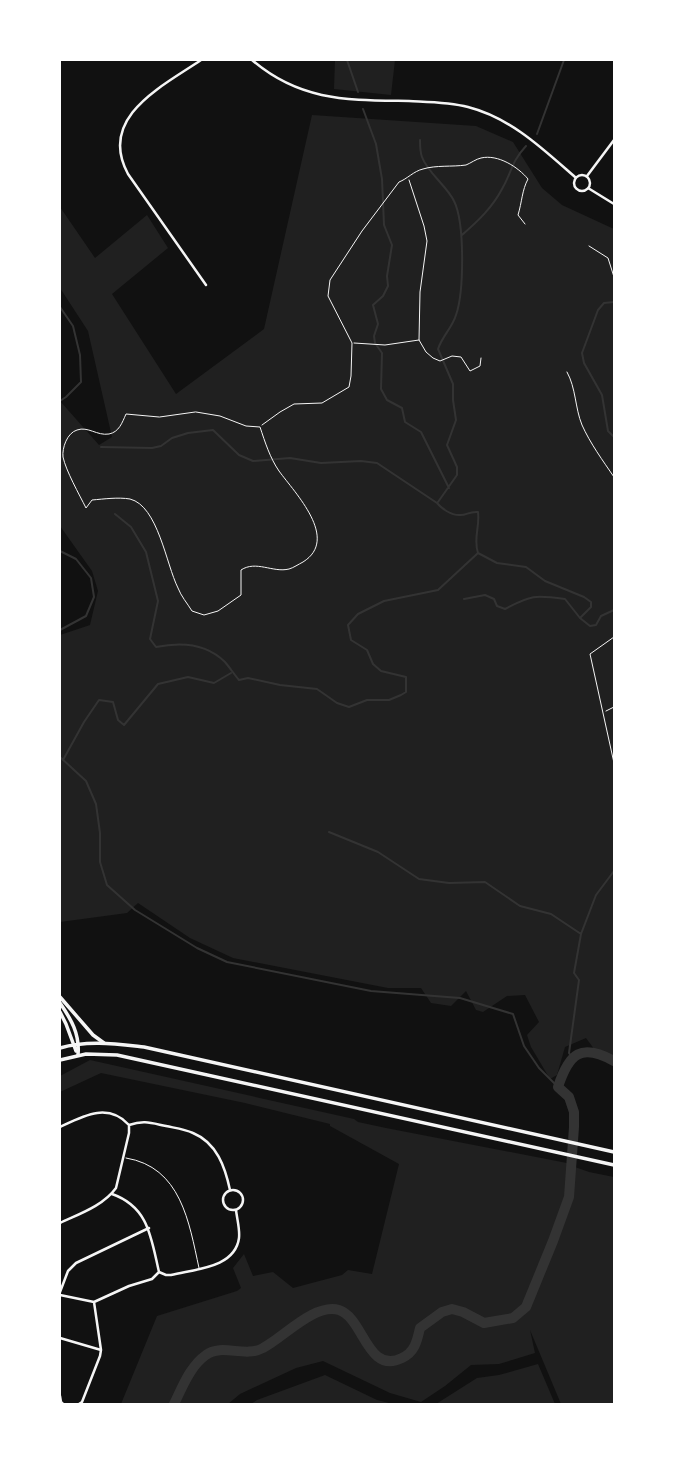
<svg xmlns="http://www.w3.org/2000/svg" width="674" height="1464" font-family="Inter,sans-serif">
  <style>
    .green { fill: #202020 }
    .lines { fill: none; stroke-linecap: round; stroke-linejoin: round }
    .stream { stroke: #333; stroke-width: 2 }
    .river { stroke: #333; stroke-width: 10 }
    .path { stroke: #f5f5f5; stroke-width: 1 }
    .service { stroke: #f5f5f5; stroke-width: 1 }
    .minor { stroke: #f5f5f5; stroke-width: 2.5 }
    .tertiary { stroke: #f5f5f5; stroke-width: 3.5 }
    .secondary { stroke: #f5f5f5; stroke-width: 3.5 }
  </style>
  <rect width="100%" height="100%" fill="#111"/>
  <path class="green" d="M 335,60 L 395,60 L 391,95 L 334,89 Z
    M 312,115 L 476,126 L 513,142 L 542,188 L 562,205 L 614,229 L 614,1056 L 603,1061 L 586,1038 L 565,1047 L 557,1075 L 550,1079 L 531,1047 L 527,1035 L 539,1022 L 525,995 L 507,996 L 483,1012 L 476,1010 L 466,991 L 451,1006 L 431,1003 L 421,988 L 388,988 L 233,958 L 190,938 L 138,903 L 127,913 L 60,922 L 60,635 L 90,625 L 98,591 L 92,571 L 60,526 L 60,401 L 99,445 L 112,437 L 88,331 L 60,288 L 60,207 L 95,258 L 147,215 L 168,248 L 112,294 L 176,394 L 264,329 Z
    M 90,1060 L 354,1119 L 358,1122 L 386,1128 L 572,1164 L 572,1166 L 589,1172 L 614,1177 L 614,1404 L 561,1404 L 530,1330 L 535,1353 L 499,1364 L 471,1365 L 445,1386 L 421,1402 L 390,1393 L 323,1361 L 296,1368 L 240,1394 L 228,1404 L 121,1404 L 157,1316 L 237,1291 L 241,1288 L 233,1268 L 244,1254 L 253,1276 L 273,1272 L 293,1288 L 342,1275 L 348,1270 L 372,1274 L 399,1164 L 330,1126 L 330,1124 L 245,1103 L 101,1073 L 60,1092 L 60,1076 Z
    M 538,1364 L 555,1404 L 436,1404 L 477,1378 L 499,1375 Z
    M 325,1375 L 377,1400 L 393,1404 L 251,1404 L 257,1400 Z"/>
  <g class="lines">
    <path class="stream" d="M 347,60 L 358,92
      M 363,109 L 376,144 L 382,179 L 384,225 L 392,245 L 387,276 L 388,286 L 383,296 L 373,305 L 378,324 L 374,336 L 375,343 L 382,353 L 381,389 L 387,400 L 402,408 L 405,422 L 421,432 L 449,488
      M 537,134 L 564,60
      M 420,140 C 420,145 420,152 422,157 C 427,172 447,186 454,201 C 465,223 464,292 456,315 C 452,328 443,335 438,349 L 453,384 L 453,400 L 456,420 L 447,445 L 457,467 L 457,475 L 438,502
      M 462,235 C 478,221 492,208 502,189 C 512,172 511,162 526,146
      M 614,302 L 604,303 L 598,310 L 582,353 L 584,363 L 602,395 L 608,431 L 614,437
      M 60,307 L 73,326 L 80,355 L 81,382 L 66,397 L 60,401
      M 101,447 L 152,448 L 161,446 L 172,438 L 188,433 L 213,430 L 239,455 L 253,461 L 290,458 L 321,463 L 361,461 L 377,463 L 437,503 C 442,509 451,515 459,515 C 466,516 469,511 478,512 C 480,527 473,539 478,553 L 497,563 L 526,567 L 545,581 L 584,597 L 591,602 L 591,607 L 580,618
      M 115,514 L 131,527 L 146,552 L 158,601 L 150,639 L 156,647 C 180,642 206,643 225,662 C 230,668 234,674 239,680 L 248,678 L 280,685 L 317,689 L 337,703 L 349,707 L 367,700 L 389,700 L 401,695 L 406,692 L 406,677 L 381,671 L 373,664 L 367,650 L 351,640 L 348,625 L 358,614 L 384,601 L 438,590 L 478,553
      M 60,551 L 76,559 L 91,578 L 94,597 L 86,616 L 60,630
      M 464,599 L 485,595 L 494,599 L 497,606 L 505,609 C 531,595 535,595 565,599 L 580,618 L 590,626 L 596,625 L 601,616 L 614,610
      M 60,757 L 86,781 L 96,804 L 100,833 L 100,862 L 107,885 L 135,910 L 197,948 L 227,962 L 371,991 L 460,998 L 513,1014 L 524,1046 L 539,1068 L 558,1087
      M 63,760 L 84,722 L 99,700 L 113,702 L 118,720 L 124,725 L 158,684 L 188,677 L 214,683 L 231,673
      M 329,832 L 378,852 L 419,879 L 449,883 L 485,882 L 520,906 L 551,914 L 581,934
      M 573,1059 L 569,1053 L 579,980 L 574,973 L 581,934 L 596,895 L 614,871"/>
    <path class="river" d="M 174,1404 C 182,1388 190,1366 206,1355 C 222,1343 245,1358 263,1348 C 283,1338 314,1303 339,1310 C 364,1318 367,1375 402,1358 C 415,1352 417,1341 420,1328 L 442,1312 L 452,1309 L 463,1312 L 484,1323 L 513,1318 L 526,1307 L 553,1241 L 569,1197 L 574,1127 L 574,1112 L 569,1097 L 558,1087 C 569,1053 581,1043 614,1061"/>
    <path class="path" d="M 409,180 L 424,226 L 427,241 L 420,292 L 419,340 L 426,352 L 433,358 L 440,361 L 452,356 L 461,357 L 470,371 L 480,366 L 481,358
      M 589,246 L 608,258 L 614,277
      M 354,343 L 385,345 L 419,340
      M 567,372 C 576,388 575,408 582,425 C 590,443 603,461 614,477
      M 196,412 L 220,416 L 246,426 L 260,427 C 265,442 270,458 279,471 C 295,493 340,539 303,562 C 299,564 293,568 289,569 C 273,573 256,560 241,570 L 241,595 L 218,611 L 204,615 L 192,611 C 187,603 181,596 178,588 C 166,564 158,506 130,499 C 118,497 104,499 92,500 L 86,508 C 79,494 66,471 63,457 C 62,448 67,433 77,430 C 88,426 97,436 109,434 C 119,432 122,423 126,414 L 159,417 Z
      M 262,425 L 280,412 L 294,404 L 322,403 L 349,387 L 351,376 L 352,343 L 328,296 L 330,280 L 362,231 L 399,182 C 407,179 414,171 423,169 C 436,165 452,167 466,165 C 471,163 476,159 481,158 C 498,154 518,167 528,179 C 522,190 522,202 518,215 L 525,224
      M 614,637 L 590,654 L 614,763
      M 606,711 L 614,707"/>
    <path class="service" d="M 126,1158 C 181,1167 189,1222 199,1268"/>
    <path class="minor" d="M 201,60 C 163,86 97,117 128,174 L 206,285
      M 252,60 C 301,102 349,100 409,101 C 429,102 449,102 468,107 C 511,118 543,149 575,177
      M574 183a8 8 0 1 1 16 0a8 8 0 1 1-16 0Z
      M 587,176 L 614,140
      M 588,188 L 614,204
      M 129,1125 C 144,1120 151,1123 166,1126 C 175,1128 184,1129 193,1133 C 217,1143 225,1167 230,1190
      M 60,1127 C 83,1116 108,1102 129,1125
      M223 1200a10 10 0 1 1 20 0a10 10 0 1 1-20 0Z
      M 112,1194 C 149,1207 151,1238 159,1272
      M 60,1223 C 79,1214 103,1206 116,1188 L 129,1133 L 129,1125
      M 159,1272 L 166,1275 L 171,1275 C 195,1269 235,1268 239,1238 C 240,1229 237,1219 236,1210
      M 60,1292 L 68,1271 L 76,1263 L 149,1228
      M 60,1295 L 94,1302 L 129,1286 L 152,1279 L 159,1272
      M 60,1338 L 101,1350
      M 60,1396 L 61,1402 L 63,1404
      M 79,1404 L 82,1402 L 100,1356 L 101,1350 L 94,1302"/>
    <path class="tertiary" d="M 60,997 L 93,1035 L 104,1043
      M 60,1003 C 71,1019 80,1034 78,1055
      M 60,1012 L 66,1024 L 76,1051"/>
    <path class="secondary" d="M 60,1048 C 88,1040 116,1044 144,1047 L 614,1152
      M 60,1060 L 86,1054 L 117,1055 L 614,1165"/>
  </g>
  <rect width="674" height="1464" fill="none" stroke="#ffffff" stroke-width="122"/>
</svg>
